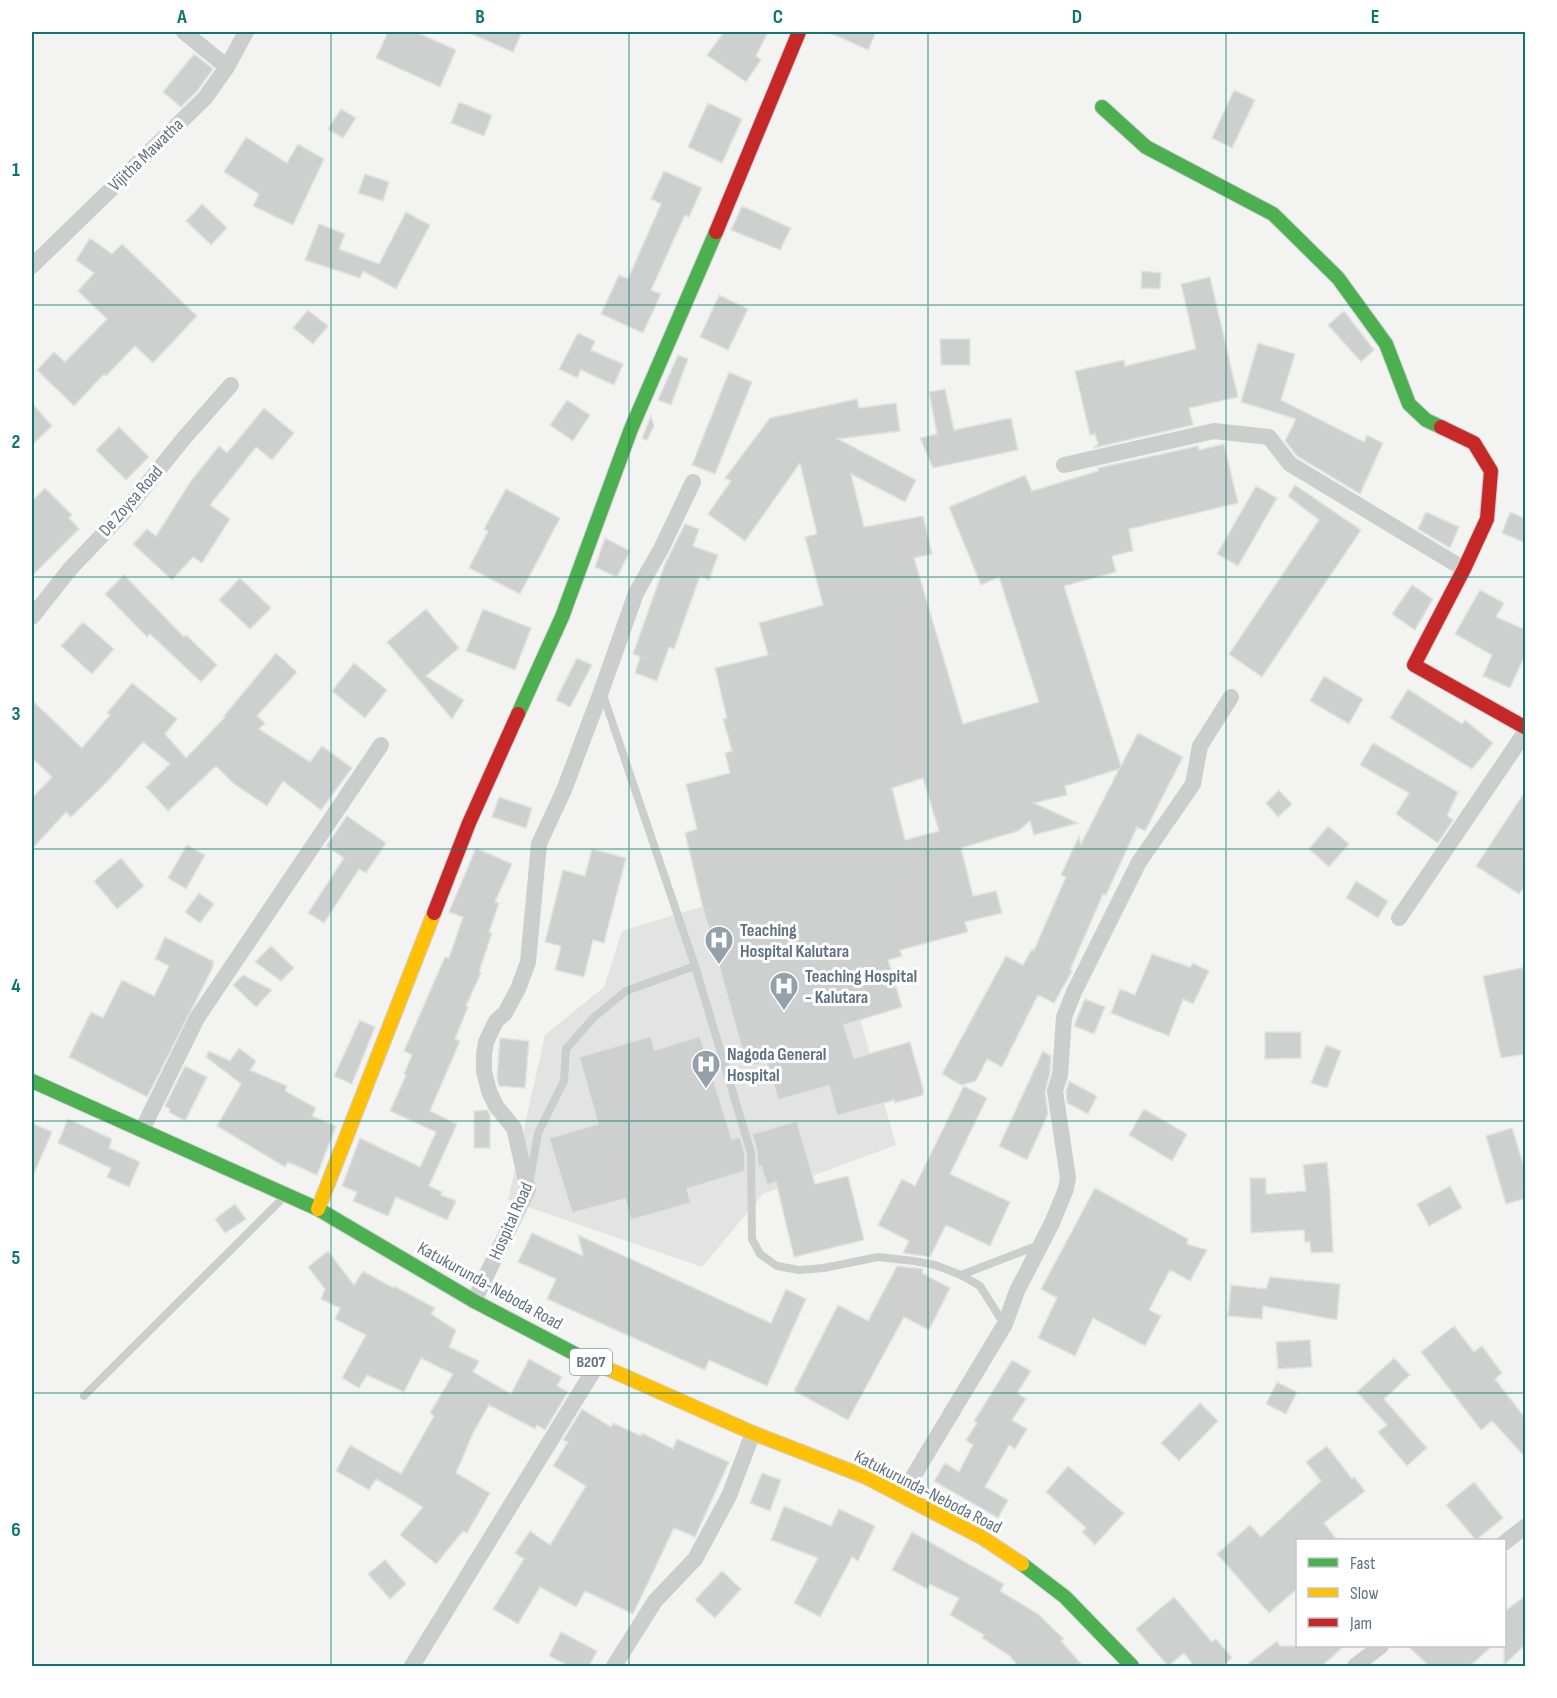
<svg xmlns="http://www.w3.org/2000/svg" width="1557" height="1698" font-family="'Sofia Sans Condensed',sans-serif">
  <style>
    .built { fill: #e2e3e2 }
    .building { fill: #ced0d0; stroke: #e2e2e1; stroke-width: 1.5; fill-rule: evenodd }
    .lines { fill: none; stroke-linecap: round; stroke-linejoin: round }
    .fast-casing { stroke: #ced0d1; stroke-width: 16 }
    .slow-casing { stroke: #ced0d1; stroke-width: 16 }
    .jam-casing { stroke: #ced0d1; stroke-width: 16 }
    .lane { stroke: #cccece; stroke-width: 8 }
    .street { stroke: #cccece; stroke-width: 16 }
    .fast { stroke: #4caf50; stroke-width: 14 }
    .slow { stroke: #ffc107; stroke-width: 14 }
    .jam { stroke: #c62828; stroke-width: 14 }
    .grid { fill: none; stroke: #0f766e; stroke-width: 1.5; stroke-opacity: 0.55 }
    .labels { text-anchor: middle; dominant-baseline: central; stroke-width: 6; stroke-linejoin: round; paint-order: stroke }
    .shield { fill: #fff; stroke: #909da8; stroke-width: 1.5 }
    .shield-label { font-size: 16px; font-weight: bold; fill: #617383 }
    .street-label { font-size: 18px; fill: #617383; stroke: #fff }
    .poi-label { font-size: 18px; font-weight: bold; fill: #617383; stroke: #fff; text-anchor: start }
    .neatline { fill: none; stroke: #0f766e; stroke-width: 2 }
    .grid-label { font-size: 20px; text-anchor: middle; font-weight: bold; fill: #0f766e }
  </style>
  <rect width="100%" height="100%" fill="#f3f3f1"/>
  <path class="built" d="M 818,871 L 896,1145 L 763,1194 L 702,1267 L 508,1200 L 545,1035 L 604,987 L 622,931 Z"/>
  <path class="building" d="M 388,32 L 416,32 L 456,50 L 440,87 L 376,58 Z
    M 467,32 L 522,32 L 513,52 Z
    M 724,32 L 768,32 L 756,56 L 761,60 L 746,82 L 707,55 Z
    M 828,32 L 876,32 L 868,50 Z
    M 194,54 L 213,69 L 197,91 L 181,107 L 163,92 Z
    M 1234,90 L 1255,100 L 1232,148 L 1212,138 Z
    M 459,102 L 492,115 L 484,136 L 451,123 Z
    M 708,103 L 742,119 L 722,163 L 688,147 Z
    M 341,109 L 356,118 L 343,138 L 328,129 Z
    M 246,137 L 287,163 L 298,144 L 324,159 L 293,225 L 253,206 L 259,194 L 224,172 Z
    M 664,171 L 702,188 L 689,217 L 685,215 L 651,290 L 661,294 L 643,333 L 601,314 L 619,275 L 628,279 L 661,204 L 651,199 Z
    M 365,174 L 389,182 L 383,201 L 358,193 Z
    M 202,204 L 227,228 L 211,245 L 186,221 Z
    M 742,206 L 791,228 L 780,250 L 731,230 Z
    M 406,212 L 430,225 L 396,289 L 363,271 L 360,278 L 305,260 L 319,224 L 345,234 L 339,249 L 379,264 Z
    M 90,238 L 112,254 L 122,244 L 197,316 L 153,363 L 135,346 L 106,376 L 104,374 L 74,406 L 37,370 L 54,352 L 65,362 L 107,319 L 78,291 L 94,273 L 76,260 Z
    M 1142,271 L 1161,273 L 1160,289 L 1141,288 Z
    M 1210,277 L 1238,397 L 1189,408 L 1193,425 L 1093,448 L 1098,444 L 1095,434 L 1090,435 L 1075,371 L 1124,360 L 1125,366 L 1196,349 L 1181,284 Z
    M 719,295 L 748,309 L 728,350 L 700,337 Z
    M 308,310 L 328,326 L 313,344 L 293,328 Z
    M 1344,311 L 1374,350 L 1361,362 L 1328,325 Z
    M 578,333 L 595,341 L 591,350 L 623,364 L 614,385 L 581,370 L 577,378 L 559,369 Z
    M 940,339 L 970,339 L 970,365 L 941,365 Z
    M 1258,343 L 1295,354 L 1281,400 L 1364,442 L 1367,435 L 1383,443 L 1360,494 L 1297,456 L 1285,441 L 1296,419 L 1241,402 Z
    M 678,355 L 688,359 L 671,405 L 658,400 Z
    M 729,372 L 752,382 L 715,474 L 692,465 Z
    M 945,389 L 954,430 L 1011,418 L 1018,450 L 933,468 L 920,438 L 937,434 L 929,392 Z
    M 857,399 L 859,408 L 896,403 L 900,431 L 838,439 L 916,480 L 905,502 L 851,474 L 864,527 L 923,516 L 932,554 L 914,558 L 963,724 L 1039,702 L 999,577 L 981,585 L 949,507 L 1025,475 L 1032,491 L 1098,471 L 1098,468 L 1198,446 L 1199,450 L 1224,444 L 1238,503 L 1129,529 L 1133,551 L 1112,556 L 1116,572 L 1064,586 L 1121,766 L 1138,733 L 1183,757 L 1145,831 L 1137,827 L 1106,895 L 1103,894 L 1070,970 L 1072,971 L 1054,1003 L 1038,995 L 1002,1067 L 987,1059 L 976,1081 L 961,1085 L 942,1074 L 1006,956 L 1023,965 L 1032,949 L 1034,950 L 1066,877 L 1061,875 L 1079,836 L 1081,844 L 1119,769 L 1065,786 L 1067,795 L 1034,803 L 1078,823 L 1034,835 L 1030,821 L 1018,831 L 961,848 L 973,896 L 996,891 L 1002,913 L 965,922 L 968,932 L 900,950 L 902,956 L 888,960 L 902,1007 L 844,1025 L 854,1058 L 910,1042 L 923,1088 L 923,1095 L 895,1103 L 894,1100 L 837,1116 L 829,1086 L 778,1100 L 767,1062 L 747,1067 L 704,912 L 685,833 L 697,829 L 686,784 L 730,773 L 725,753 L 732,751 L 723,719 L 727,718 L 715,668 L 768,655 L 759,623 L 823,605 L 805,537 L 817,534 L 800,463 L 745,541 L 708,514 L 731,481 L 725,478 L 770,418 ZM 923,778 L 939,831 L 905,840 L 892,788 Z
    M 567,400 L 590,415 L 573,441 L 550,425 Z
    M 32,403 L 52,426 L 32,445 Z
    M 264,408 L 294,433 L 272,460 L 256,447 L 210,505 L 230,519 L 202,563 L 193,557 L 172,580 L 133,544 L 147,529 L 156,536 L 191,481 L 219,446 L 227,453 Z
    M 651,416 L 654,426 L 647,440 L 642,438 Z
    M 119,427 L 149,457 L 126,480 L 96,450 Z
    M 1295,485 L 1361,530 L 1262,677 L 1229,654 L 1319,520 L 1288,496 Z
    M 1256,486 L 1277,498 L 1238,566 L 1217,554 Z
    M 45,488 L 72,515 L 69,518 L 79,529 L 32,576 L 32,501 Z
    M 506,489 L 560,518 L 520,594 L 469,568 L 488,531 L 484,529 Z
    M 1426,512 L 1459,527 L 1450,548 L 1418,529 Z
    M 1510,512 L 1526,519 L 1526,543 L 1502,533 Z
    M 685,524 L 699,529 L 693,546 L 718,555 L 709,580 L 700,576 L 674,649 L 669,647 L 657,681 L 635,673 L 640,657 L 633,654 L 665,564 Z
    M 605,538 L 630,551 L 617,577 L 595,567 Z
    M 124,575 L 184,637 L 186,635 L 217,665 L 201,682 L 150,634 L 147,637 L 105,594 Z
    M 240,578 L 271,608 L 250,629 L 219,600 Z
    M 1412,585 L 1433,599 L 1415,630 L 1392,614 Z
    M 1480,590 L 1504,603 L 1496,617 L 1526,630 L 1526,653 L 1510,688 L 1483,676 L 1492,655 L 1455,634 Z
    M 426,609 L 459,648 L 426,676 L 464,700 L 452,719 L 387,642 Z
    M 483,609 L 531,628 L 515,670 L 466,651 Z
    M 83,622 L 114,649 L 92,674 L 61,646 Z
    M 276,653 L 297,672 L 257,716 L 265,723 L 259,729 L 310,762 L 322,746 L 352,768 L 321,810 L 283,781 L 267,806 L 234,784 L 216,766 L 168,811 L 146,787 L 170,764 L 143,742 L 103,786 L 71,817 L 66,812 L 32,849 L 32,798 L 52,777 L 32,758 L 32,700 L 82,748 L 110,715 L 107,713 L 132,683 L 177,719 L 165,734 L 186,758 L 225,717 L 224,716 Z
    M 577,658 L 592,665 L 570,707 L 556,700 Z
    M 354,663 L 387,690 L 365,718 L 332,691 Z
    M 1324,676 L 1363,699 L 1349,724 L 1310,701 Z
    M 1408,689 L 1462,724 L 1465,720 L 1493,743 L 1472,769 L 1390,718 Z
    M 1373,743 L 1458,792 L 1447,816 L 1453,820 L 1438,843 L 1396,814 L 1409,793 L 1360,765 Z
    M 1279,790 L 1292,804 L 1278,817 L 1266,803 Z
    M 1526,790 L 1526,885 L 1519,894 L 1476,866 Z
    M 499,797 L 532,808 L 526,828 L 492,817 Z
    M 347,816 L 386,843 L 366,873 L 359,869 L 324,923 L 308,913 L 344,858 L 326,846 Z
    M 1328,826 L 1349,844 L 1329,867 L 1309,849 Z
    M 187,845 L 205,855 L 186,889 L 168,878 Z
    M 476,848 L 512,864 L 495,902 L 499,903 L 489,932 L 492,933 L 479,972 L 481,973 L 466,1006 L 468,1007 L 455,1039 L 460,1041 L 430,1111 L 457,1124 L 429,1186 L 442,1192 L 441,1195 L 456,1201 L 447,1220 L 396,1197 L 388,1216 L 353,1201 L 357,1192 L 342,1186 L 360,1138 L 420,1167 L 436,1132 L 390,1111 L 406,1075 L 404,1074 L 412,1055 L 404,1051 L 445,957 L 449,958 L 463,917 L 449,912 Z
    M 592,849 L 626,858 L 604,943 L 593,940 L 584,977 L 555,970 L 561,946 L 545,942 L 563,870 L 585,876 Z
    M 121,858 L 144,886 L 117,909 L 94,881 Z
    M 1356,881 L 1388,901 L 1378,918 L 1346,898 Z
    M 199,893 L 214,904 L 200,923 L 185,912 Z
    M 165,937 L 213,961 L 213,967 L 147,1097 L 69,1057 L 91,1012 L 103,1018 L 122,980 L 154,996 L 169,966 L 155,959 Z
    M 271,946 L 294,968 L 281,981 L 255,962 Z
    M 1152,954 L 1190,967 L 1193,963 L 1209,971 L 1193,1004 L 1183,999 L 1169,1036 L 1111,1013 L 1120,989 L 1135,995 Z
    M 1526,967 L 1526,1054 L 1501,1058 L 1483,976 Z
    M 243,975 L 272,990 L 256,1007 L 233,985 Z
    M 1085,999 L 1105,1007 L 1094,1034 L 1074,1026 Z
    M 360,1020 L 375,1027 L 352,1084 L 334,1076 Z
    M 1265,1032 L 1301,1032 L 1301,1058 L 1265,1059 Z
    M 651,1036 L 655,1050 L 700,1036 L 732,1139 L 740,1137 L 745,1154 L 745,1171 L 687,1189 L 691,1203 L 631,1220 L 625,1199 L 572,1213 L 549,1138 L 598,1124 L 579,1057 Z
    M 500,1038 L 529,1041 L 525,1088 L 499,1086 L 497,1078 Z
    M 1326,1045 L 1341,1051 L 1327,1088 L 1311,1083 Z
    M 239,1048 L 256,1061 L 250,1070 L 287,1086 L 285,1091 L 316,1108 L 312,1116 L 336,1126 L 317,1175 L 288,1162 L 285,1167 L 217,1126 L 241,1084 L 206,1057 L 209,1051 L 230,1061 Z
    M 1043,1051 L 1051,1056 L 1050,1073 L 1045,1092 L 1048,1114 L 1027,1160 L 999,1146 Z
    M 185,1066 L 207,1077 L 185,1121 L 169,1112 L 170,1109 L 165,1106 Z
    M 1069,1081 L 1097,1096 L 1088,1114 L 1067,1103 L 1066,1092 Z
    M 964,1086 L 987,1098 L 950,1174 L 1010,1202 L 990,1246 L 946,1225 L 930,1257 L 903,1253 L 909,1241 L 878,1225 L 902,1179 L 915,1186 Z
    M 1144,1109 L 1187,1134 L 1172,1161 L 1129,1135 Z
    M 487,1110 L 490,1115 L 490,1148 L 474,1148 L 474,1111 Z
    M 68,1119 L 112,1139 L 109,1148 L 140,1162 L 129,1187 L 107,1177 L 111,1168 L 58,1143 Z
    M 797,1121 L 815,1184 L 848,1176 L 864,1240 L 794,1257 L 776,1182 L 767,1185 L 761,1166 L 758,1167 L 757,1151 L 752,1134 Z
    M 32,1123 L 52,1132 L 32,1178 Z
    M 1512,1128 L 1526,1173 L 1526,1198 L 1506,1204 L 1486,1136 Z
    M 1327,1162 L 1330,1191 L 1333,1252 L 1311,1253 L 1310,1242 L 1305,1242 L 1304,1230 L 1251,1233 L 1250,1178 L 1266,1178 L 1266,1194 L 1306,1191 L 1303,1165 Z
    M 1450,1186 L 1462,1208 L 1429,1226 L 1417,1204 Z
    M 1095,1188 L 1188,1239 L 1187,1244 L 1207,1250 L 1190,1281 L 1170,1270 L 1149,1310 L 1161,1316 L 1145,1346 L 1093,1318 L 1075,1356 L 1038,1338 L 1057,1298 L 1041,1289 Z
    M 235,1204 L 246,1219 L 225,1233 L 215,1219 Z
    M 532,1233 L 583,1256 L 578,1235 L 771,1323 L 786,1289 L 806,1299 L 767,1386 L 709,1360 L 705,1370 L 547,1299 L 556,1279 L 518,1262 Z
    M 328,1251 L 354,1285 L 363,1271 L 393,1288 L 394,1286 L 435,1308 L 431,1314 L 456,1330 L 449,1347 L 479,1361 L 473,1372 L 511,1394 L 529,1359 L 562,1377 L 557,1386 L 568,1392 L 545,1430 L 537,1425 L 535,1429 L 489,1405 L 474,1431 L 456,1473 L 490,1493 L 467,1533 L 463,1531 L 436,1564 L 400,1535 L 423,1507 L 376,1479 L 369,1490 L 336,1471 L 350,1445 L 401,1474 L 434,1416 L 430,1413 L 453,1374 L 421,1358 L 404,1392 L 367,1375 L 359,1388 L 342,1378 L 366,1335 L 335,1319 L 340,1308 L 321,1299 L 325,1289 L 308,1267 Z
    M 897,1266 L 923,1269 L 922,1273 L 950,1288 L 929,1330 L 904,1317 L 848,1420 L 794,1391 L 838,1305 L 868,1321 Z
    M 1270,1277 L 1340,1284 L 1337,1320 L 1263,1306 L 1262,1319 L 1228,1316 L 1231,1285 L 1266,1289 Z
    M 1454,1326 L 1474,1352 L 1482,1346 L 1502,1373 L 1495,1379 L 1526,1419 L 1526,1458 L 1492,1421 L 1481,1430 L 1421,1352 Z
    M 1310,1340 L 1312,1367 L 1278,1369 L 1276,1342 Z
    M 1394,1358 L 1410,1375 L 1384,1399 L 1427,1448 L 1407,1466 L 1378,1432 L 1387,1425 L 1357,1392 Z
    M 1012,1360 L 1031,1371 L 1017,1393 L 1026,1399 L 1012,1420 L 1027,1429 L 1015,1449 L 1009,1445 L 985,1487 L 1008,1500 L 998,1518 L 934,1481 L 945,1463 L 959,1472 L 973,1445 L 966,1440 L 977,1423 L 974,1421 Z
    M 1277,1382 L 1297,1392 L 1286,1414 L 1266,1404 Z
    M 1200,1403 L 1218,1421 L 1179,1461 L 1161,1443 Z
    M 582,1409 L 611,1427 L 613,1423 L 641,1436 L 642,1433 L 673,1449 L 677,1439 L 729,1462 L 695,1537 L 674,1528 L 633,1614 L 585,1591 L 576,1607 L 540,1587 L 518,1624 L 493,1609 L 524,1559 L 515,1553 L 530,1531 L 550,1545 L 586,1486 L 553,1466 L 568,1442 L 563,1440 Z
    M 1327,1446 L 1352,1479 L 1354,1477 L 1365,1491 L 1324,1523 L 1337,1540 L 1298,1540 L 1298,1588 L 1269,1613 L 1217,1554 L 1250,1525 L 1261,1537 L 1321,1481 L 1306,1462 Z
    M 1068,1466 L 1124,1513 L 1095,1545 L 1082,1532 L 1086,1528 L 1046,1492 Z
    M 762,1473 L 781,1480 L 770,1511 L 750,1503 Z
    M 1474,1482 L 1503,1518 L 1476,1540 L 1446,1505 Z
    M 784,1506 L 831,1526 L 839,1509 L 875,1526 L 858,1561 L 852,1557 L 820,1617 L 794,1603 L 818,1558 L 771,1540 Z
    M 912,1532 L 1004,1584 L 1000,1591 L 1038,1614 L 1064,1639 L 1061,1641 L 1083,1666 L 1018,1666 L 1010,1656 L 982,1638 L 984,1635 L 950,1615 L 959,1598 L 930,1584 L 927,1589 L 892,1570 Z
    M 385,1560 L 406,1584 L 390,1599 L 368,1574 Z
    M 722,1571 L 741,1589 L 715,1618 L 695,1600 Z
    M 1526,1595 L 1526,1644 L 1504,1665 L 1504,1612 Z
    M 1174,1597 L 1212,1642 L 1216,1639 L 1232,1658 L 1222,1666 L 1194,1666 L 1184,1653 L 1168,1666 L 1136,1629 Z
    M 561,1632 L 597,1651 L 589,1666 L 569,1666 L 549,1656 Z
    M 1277,1641 L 1280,1646 L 1344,1646 L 1322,1666 L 1245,1666 Z
    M 1408,1646 L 1492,1646 L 1470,1666 L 1429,1666 Z"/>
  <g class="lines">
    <g class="fast-casing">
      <path id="fast" d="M 1102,107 L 1146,147 L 1273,214 L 1338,278 L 1386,344 L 1409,404 L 1426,420 L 1441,427
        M 518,714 L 562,617 L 631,429 L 716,232
        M 32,1081 L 318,1209 L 474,1301 L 581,1357
        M 1022,1564 L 1065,1597 L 1132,1666"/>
    </g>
    <g class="slow-casing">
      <path id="slow" d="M 318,1209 L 434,913
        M 581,1357 L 753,1433 L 866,1477 L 983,1538 L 1022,1564"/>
    </g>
    <g class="jam-casing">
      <path id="jam" d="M 716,232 L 799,32
        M 1441,427 L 1474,443 L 1491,471 L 1487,519 L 1464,569 L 1414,665 L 1526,728
        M 434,913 L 469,823 L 518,714"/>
    </g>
    <path class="lane" d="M 603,695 L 695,966 L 751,1153 L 752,1239 L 760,1254 L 777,1266 L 799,1270 L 824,1268 L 878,1257 L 914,1261 L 935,1265 L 961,1275 L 980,1286 L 1004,1324
      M 530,1179 L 538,1133 L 564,1081 L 566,1049 L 594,1017 L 626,991 L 695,966
      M 961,1275 L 1039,1245
      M 84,1396 L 284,1197"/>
    <path class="street" d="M 184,32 L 227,67
      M 32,266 L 205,98 L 227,67 L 246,32
      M 1064,465 L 1214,431 L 1269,437 L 1290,464 L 1464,569
      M 32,617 L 70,569 L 126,510 L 185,437 L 231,385
      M 1399,918 L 1526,731
      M 142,1130 L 197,1018 L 381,745
      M 474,1301 L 528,1189 L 514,1128 L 496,1106 L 489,1091 L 484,1071 L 484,1054 L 486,1042 L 496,1021 L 505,1013 L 518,989 L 528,962 L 539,844 L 564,790 L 601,692 L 636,593 L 661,549 L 693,482
      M 902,1495 L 1005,1324 L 1017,1291 L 1052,1223 L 1066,1189 L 1068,1178 L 1055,1091 L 1060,1075 L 1064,1017 L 1074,992 L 1139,862 L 1193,784 L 1200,746 L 1231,697
      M 1504,1543 L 1526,1526
      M 412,1666 L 597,1365
      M 614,1666 L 655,1601 L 695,1559 L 729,1496 L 753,1433
      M 1355,1666 L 1381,1646"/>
    <use href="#fast" class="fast"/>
    <use href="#slow" class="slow"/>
    <use href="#jam" class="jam"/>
  </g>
  <path class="grid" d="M 331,32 L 331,1666M 629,32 L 629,1666M 928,32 L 928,1666M 1226,32 L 1226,1666M 32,305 L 1526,305M 32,577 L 1526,577M 32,849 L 1526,849M 32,1121 L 1526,1121M 32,1393 L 1526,1393"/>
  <defs>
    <g id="hospital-pin" transform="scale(1.5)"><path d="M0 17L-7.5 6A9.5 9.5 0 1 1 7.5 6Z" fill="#94a0aa" stroke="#fff"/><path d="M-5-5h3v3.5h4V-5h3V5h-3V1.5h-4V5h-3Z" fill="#fff"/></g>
  </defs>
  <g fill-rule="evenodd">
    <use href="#hospital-pin" x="719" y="940"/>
    <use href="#hospital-pin" x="784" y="986"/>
    <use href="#hospital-pin" x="706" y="1064"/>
  </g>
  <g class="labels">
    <rect class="shield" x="570" y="1349" width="42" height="26" rx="4.5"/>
    <g class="shield-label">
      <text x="591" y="1362">B207</text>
    </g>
    <g class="street-label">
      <text transform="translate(146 155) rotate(-44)">Vijitha Mawatha</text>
      <text transform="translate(131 501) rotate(-49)">De Zoysa Road</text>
      <text transform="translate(511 1221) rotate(-66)">Hospital Road</text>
      <text transform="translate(490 1286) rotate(29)">Katukurunda-Neboda Road</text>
      <text transform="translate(928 1492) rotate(27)">Katukurunda-Neboda Road</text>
    </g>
    <g class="poi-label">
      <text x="740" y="930">Teaching<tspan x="740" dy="21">Hospital Kalutara</tspan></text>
      <text x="805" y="976">Teaching Hospital<tspan x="805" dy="21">- Kalutara</tspan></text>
      <text x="727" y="1054">Nagoda General<tspan x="727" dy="21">Hospital</tspan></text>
    </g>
  </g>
  <rect width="1557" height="1698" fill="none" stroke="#ffffff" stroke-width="66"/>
  <rect x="1296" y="1539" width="210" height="108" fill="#ffffff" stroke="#c0c7cd" stroke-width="1.5"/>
  <rect x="1308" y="1558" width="30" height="9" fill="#4caf50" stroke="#c0c7cd" stroke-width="1.5"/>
  <text x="1350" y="1569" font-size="18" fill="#617383">Fast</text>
  <rect x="1308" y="1588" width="30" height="9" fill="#ffc107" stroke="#c0c7cd" stroke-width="1.5"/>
  <text x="1350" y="1599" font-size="18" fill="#617383">Slow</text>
  <rect x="1308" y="1618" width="30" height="9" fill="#c62828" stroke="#c0c7cd" stroke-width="1.5"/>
  <text x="1350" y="1629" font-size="18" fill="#617383">Jam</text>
  <rect x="33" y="33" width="1491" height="1632" class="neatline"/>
  <g class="grid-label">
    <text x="182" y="23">A</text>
    <text x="480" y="23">B</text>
    <text x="778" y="23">C</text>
    <text x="1077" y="23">D</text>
    <text x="1375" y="23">E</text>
    <text x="16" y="176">1</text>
    <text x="16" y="448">2</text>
    <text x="16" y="720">3</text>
    <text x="16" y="992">4</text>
    <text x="16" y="1264">5</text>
    <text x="16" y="1536">6</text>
  </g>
</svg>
